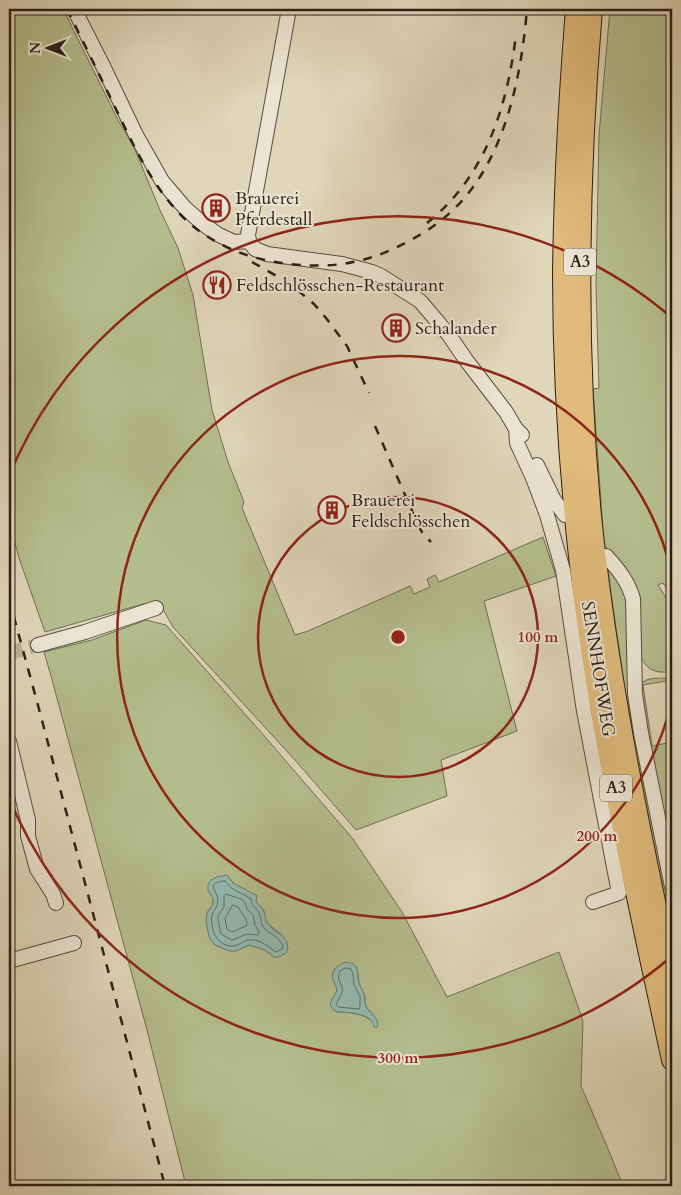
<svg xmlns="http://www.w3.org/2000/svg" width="681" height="1195" font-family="Cardo,serif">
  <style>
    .green { fill: #b4bd8e; stroke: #706e52; fill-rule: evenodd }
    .water { fill: #94b9b1; stroke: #6a7b73 }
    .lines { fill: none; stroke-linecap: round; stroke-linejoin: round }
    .shore { stroke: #606c63; stroke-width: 1 }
    .minor-tunnel { stroke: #bcb198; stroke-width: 14; stroke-dasharray: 14 7; stroke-linecap: butt }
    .minor-casing { stroke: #594c3e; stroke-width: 16 }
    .highway-casing { stroke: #2c1e15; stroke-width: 22 }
    .minor { stroke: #ebe4d2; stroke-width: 14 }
    .highway { stroke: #e0bb7c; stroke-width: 20 }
    .rail { stroke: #2c1e15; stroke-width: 2.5; stroke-dasharray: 9 9; stroke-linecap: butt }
    .ring { fill: none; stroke: #8f2418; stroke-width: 2.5 }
    .labels { text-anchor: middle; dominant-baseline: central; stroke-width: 4; stroke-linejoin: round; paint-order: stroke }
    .shield { fill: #ebe4d2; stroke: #65594e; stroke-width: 1 }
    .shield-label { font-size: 16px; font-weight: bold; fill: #2c1e15 }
    .poi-label { font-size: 18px; fill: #2c1e15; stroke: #ebe4d2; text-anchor: start }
    .street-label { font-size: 18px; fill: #2c1e15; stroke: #ebe4d2 }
    .centre { fill: #8f2418; stroke: #ebe4d2; stroke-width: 2.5 }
    .ring-label { font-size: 15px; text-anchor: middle; font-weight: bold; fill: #8f2418; stroke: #ebe4d2; stroke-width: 4; stroke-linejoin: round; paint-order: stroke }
  </style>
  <rect width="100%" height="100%" fill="#e0d6b9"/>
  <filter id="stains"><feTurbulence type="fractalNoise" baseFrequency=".004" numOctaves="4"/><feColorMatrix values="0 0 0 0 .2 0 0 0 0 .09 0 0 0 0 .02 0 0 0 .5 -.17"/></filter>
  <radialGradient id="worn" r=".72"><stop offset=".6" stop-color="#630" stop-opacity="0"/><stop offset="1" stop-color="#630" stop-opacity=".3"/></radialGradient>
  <path class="green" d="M 9,9 L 63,9 L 119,122 L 133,145 L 160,210 L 178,248 L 193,295 L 212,410 L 228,462 L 244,502 L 242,508 L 295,635 L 308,631 L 410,586 L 414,594 L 430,587 L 427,579 L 435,575 L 439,582 L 543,537 L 556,576 L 484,601 L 517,731 L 441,760 L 447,796 L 356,830 L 294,759 L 173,627 L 160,604 L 143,604 L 45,632 L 19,558 L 9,520 Z
    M 610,9 L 672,9 L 672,597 L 663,583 L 658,585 L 672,607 L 672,671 C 668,673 665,672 660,672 C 649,671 644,664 640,655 L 626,571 L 604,545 L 593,389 L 599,388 L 596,286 L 599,135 Z
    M 607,565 L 624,586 L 630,614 L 651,805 L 672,910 L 672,938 L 645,806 L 628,712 Z
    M 146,620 L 166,625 L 260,731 L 353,839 L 402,912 L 447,997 L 559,952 L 583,1021 L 581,1086 L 606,1144 L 623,1186 L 186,1186 L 147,1030 L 51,676 L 44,652 L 92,640 ZM 227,875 L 236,886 L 245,889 L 252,894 L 256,902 L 264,911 L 266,921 L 268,924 L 282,935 L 274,957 L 265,950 L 249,945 C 232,953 232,952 215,945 L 207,913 L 213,904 L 213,899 ZM 335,968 L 358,973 L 359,984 L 365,996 L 365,1003 L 367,1008 L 374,1016 L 374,1023 C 365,1013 348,1012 336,1012 C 336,1005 338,998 337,991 C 337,980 329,983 335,968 Z
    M 672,677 L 672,680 L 643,685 L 652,746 L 672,742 L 672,865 L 659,804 L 640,685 C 647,675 662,680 672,677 Z"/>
  <path class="water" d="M 227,875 C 234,885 234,884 245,889 C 249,891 252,894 257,895 L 256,902 C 260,905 263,908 264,912 C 266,916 265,921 268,924 C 276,934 287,934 288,949 L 286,953 L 279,957 L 274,957 L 265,950 L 249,945 L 236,951 L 229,951 L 215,945 L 210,939 L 208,932 L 206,920 L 207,913 L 213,904 L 213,899 L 208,890 L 208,885 L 211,880 L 217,877 Z
    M 346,962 C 350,963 354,963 356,967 C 359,972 357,978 359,983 C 360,987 363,990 364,994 C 365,998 364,1002 366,1006 C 370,1014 378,1016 378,1026 L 376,1028 L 374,1027 C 372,1014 353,1013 342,1012 C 339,1012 336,1012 334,1010 C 332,1009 331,1006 330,1003 L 337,991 C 337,988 335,985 334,982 C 329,972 337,965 346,962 Z"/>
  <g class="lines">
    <path class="shore" d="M 225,881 C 234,893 240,891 251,899 C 252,907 256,907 259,913 C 262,918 260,924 265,929 C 273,936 277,935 283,946 L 282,949 L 276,952 C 268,946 258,938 248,940 C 243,941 238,946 233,946 C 224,947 215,939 213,930 C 212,926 211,919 212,915 C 214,910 218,906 218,901 C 218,895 214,891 213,886 C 215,882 221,881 225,881 Z
      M 226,894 L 241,899 L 245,902 L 247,909 L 253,915 L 255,925 L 259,932 L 258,935 L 247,934 L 232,940 L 221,934 L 218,920 L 218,916 L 224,907 L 224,896 Z
      M 233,905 L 238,907 C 241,913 246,917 247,924 L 246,926 L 232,932 L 227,929 L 225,919 Z
      M 346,968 L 351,969 L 353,974 L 354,985 L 360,996 L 360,1007 L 359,1009 L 338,1007 L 336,1005 C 337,1001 341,997 342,992 C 344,983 335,982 340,971 Z"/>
    <path class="minor-tunnel" d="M 9,653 L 38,645"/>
    <g class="minor-casing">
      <path id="minor" d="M 74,9 L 104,68 L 136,135 L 162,181 L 185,208 L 202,223 L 217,234 L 234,242 L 249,241
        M 249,241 L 255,249 L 267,254 L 342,264 L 372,272 L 381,276 L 420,301 L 449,335 L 466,360 L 506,412 L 516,429 L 522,435
        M 249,241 L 248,235 L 289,9
        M 516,429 L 517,443 L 533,478 L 547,515 L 563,570 L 584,711 L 619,893 L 593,902
        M 537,465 L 554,500 L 565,515
        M 606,556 C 618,569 628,581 633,599 L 635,694 L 641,733 L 672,887
        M 38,645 L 85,632 L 156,608
        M 9,741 L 28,820 L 28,836 L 37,869 L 53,894 L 56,903
        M 9,961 L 74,943"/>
    </g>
    <g class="highway-casing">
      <path id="highway" d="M 576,9 C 569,97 564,186 563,275 C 563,378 570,481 582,583 C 602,744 638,902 672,1060
        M 592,9 C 578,178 575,347 591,516 C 607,673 639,828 672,982"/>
    </g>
    <use href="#minor" class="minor"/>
    <use href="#highway" class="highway"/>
    <path class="rail" d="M 67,9 C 82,39 97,70 112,101 C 134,146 155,195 194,227 C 226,252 263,263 303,265 C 339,268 374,260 405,243 C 419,236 432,228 444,218 C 503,170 521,81 527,9
      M 427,223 C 486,176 507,107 516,35
      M 252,262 L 289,283 L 314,304 L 326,318 L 347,346 L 369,393
      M 375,426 L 419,527 L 423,534 L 431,542
      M 9,599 L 39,709 L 165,1186"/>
  </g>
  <g class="ring">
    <circle cx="398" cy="637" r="140"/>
    <path d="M672 700A281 281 0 1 1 672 574"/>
    <path d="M671 957A421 421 0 0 1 9 798M9 476A421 421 0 0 1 671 317"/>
  </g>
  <defs>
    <g id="building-ring" transform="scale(1.4375)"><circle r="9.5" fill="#ebe4d2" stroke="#8f2418" stroke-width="1.5"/><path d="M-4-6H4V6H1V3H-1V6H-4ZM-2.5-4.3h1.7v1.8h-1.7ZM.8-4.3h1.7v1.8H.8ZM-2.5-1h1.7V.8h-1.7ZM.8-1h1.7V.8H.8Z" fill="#8f2418"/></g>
    <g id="restaurant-ring" transform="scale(1.4375)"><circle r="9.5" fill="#ebe4d2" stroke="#8f2418" stroke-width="1.5"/><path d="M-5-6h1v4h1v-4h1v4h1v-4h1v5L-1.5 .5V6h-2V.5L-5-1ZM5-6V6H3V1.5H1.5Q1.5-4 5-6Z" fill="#8f2418"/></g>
  </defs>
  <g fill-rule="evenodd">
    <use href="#building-ring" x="216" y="208"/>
    <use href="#restaurant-ring" x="217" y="285"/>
    <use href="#building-ring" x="396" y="328"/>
    <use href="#building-ring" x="332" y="510"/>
  </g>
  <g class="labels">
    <g class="shield">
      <rect x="564" y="248.5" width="32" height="27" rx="4"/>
      <rect x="600" y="774.5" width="32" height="27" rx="4"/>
    </g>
    <g class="shield-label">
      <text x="580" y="262">A3</text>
      <text x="616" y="788">A3</text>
    </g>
    <g class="poi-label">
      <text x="235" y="198">Brauerei<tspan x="235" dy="21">Pferdestall</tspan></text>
      <text x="236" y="285">Feldschlösschen-Restaurant</text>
      <text x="415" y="328">Schalander</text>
      <text x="351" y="500">Brauerei<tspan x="351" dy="21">Feldschlösschen</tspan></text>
    </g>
    <g class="street-label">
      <text transform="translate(598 669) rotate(81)">SENNHOFWEG</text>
    </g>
  </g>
  <circle cx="398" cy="637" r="8" class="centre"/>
  <g class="ring-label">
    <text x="538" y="642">100 m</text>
    <text x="597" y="841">200 m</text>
    <text x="398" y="1063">300 m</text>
  </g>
  <rect width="681" height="1195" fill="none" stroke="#e0d6b9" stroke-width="30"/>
  <rect x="10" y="10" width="661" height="1175" fill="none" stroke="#2c1e15" stroke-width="2.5"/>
  <rect x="15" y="15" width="651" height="1165" fill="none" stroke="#2c1e15"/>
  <g transform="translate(48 48) rotate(270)" stroke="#ebe4d2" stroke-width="4" paint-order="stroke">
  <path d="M0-4L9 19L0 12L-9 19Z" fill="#2c1e15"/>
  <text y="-8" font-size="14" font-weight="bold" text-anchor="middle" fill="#2c1e15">N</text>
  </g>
  <rect width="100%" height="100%" filter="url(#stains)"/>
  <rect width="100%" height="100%" fill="url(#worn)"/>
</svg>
